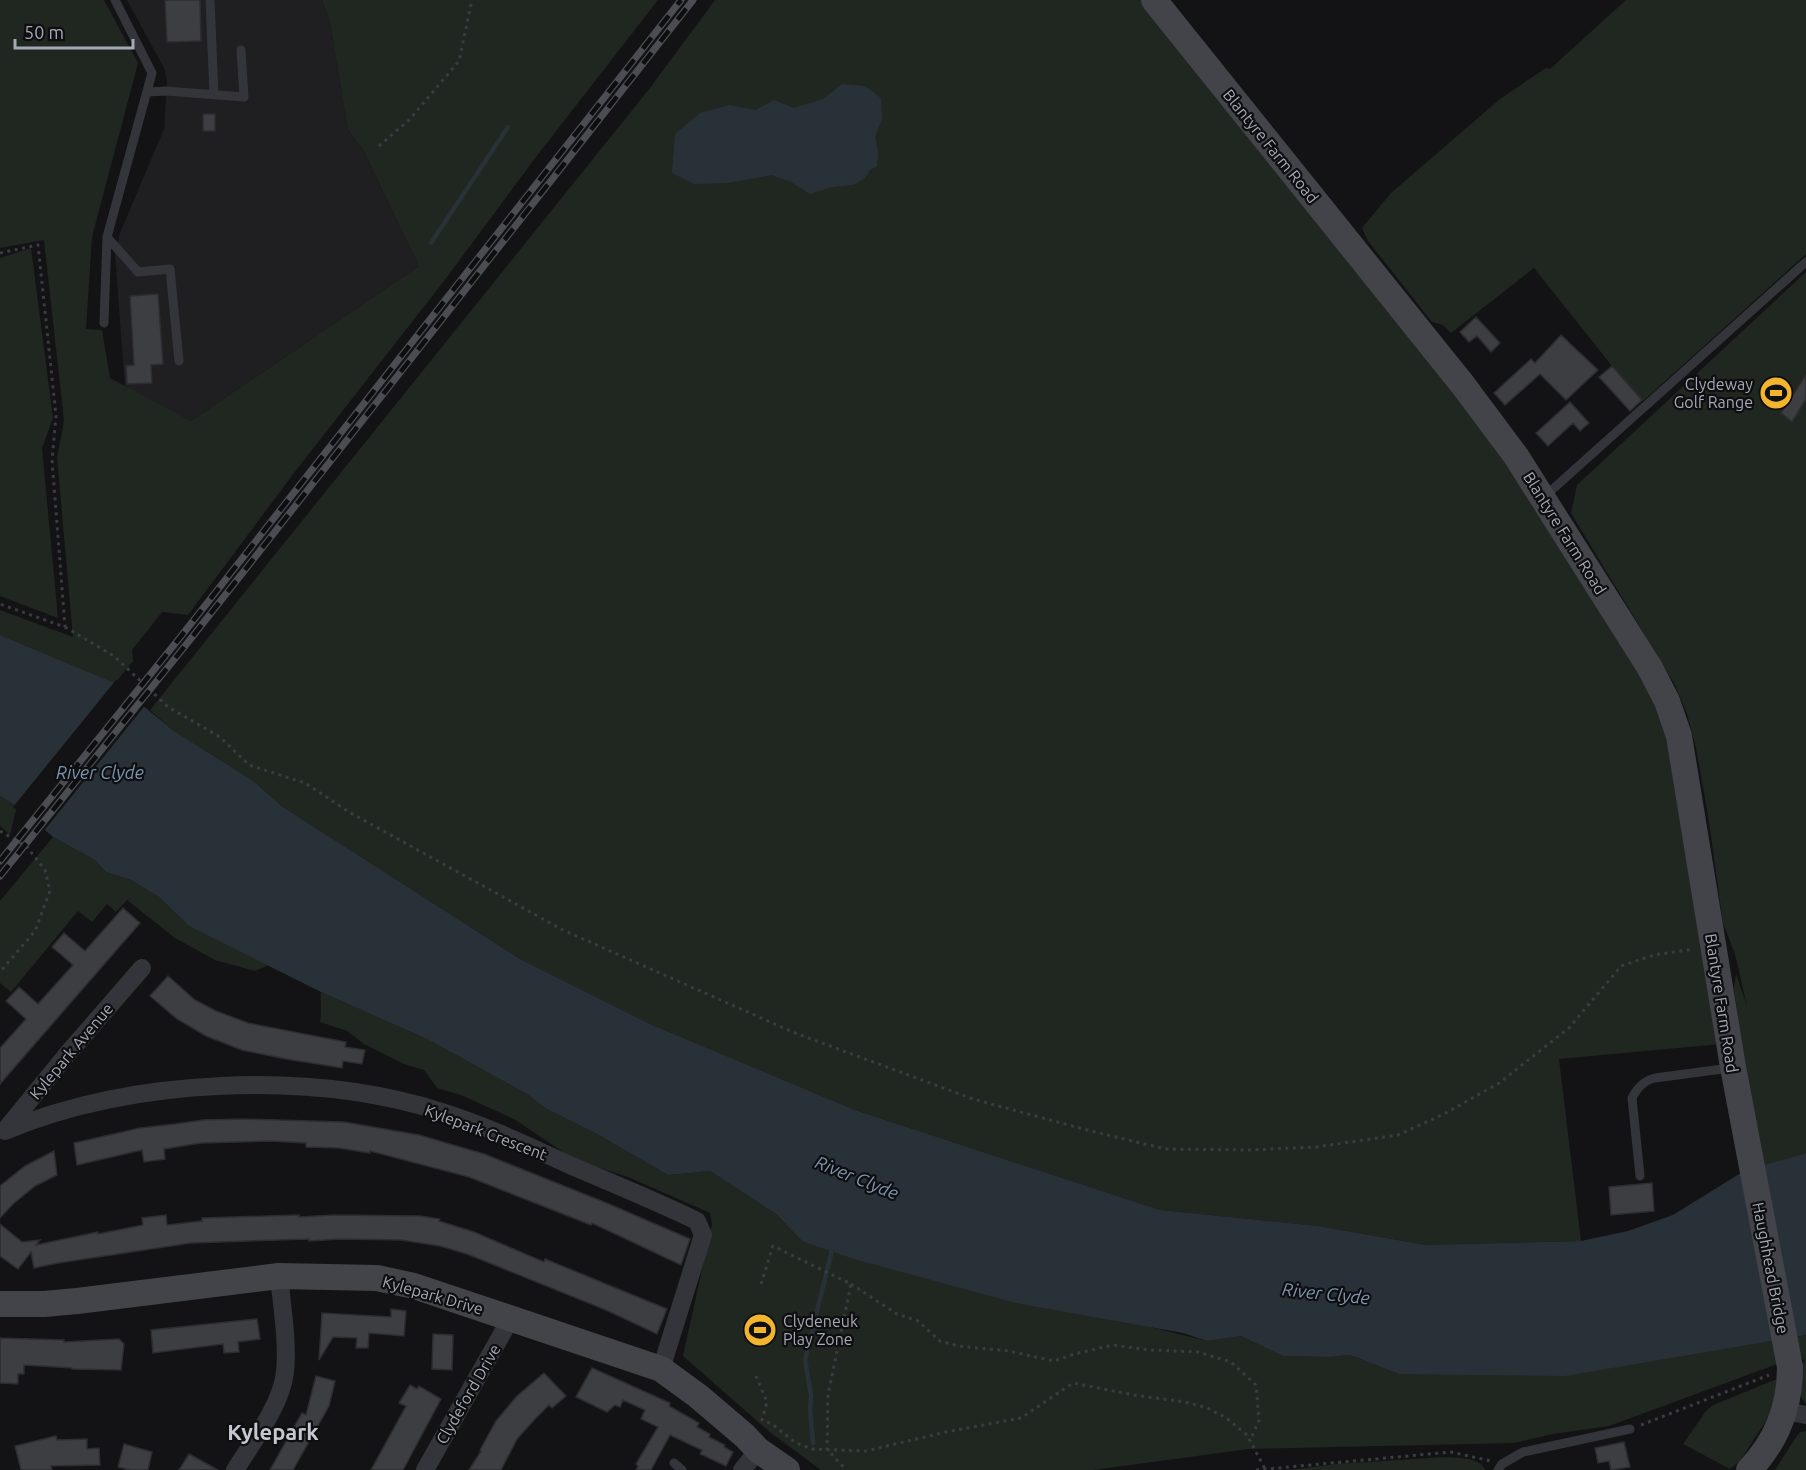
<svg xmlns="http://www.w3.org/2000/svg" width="1806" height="1470" font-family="Ubuntu,sans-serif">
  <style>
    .built { fill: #1f1f22 }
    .green { fill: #1f2720 }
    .water { fill: #293138 }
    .pier { fill: #131315 }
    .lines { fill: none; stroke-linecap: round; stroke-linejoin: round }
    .stream { stroke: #293138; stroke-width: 4.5 }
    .building { fill: #3d3e42; stroke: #2d2d31; stroke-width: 1.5 }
    .path { stroke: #3a3c41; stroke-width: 3; stroke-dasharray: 3 4.5; stroke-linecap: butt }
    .lane { stroke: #34353a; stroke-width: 9 }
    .street { stroke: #34353a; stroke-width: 18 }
    .secondary { stroke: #42444a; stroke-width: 26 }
    .rail-casing { stroke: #4b4d53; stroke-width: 7 }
    .rail { stroke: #0e0e10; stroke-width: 4.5; stroke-dasharray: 14; stroke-linecap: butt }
    .labels { text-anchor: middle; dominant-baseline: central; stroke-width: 4.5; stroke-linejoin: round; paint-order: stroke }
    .street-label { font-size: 16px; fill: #a4a9b5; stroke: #0e0e10 }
    .poi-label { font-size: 16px; fill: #a4a9b5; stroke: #0e0e10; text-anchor: end }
    .water-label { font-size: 18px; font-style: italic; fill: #7b96b1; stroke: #0e0e10 }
    .district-label { font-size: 22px; font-weight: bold; fill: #c5c8d1; stroke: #0e0e10 }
  </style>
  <rect width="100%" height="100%" fill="#131315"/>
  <path class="built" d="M 127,0 L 322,0 L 330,22 L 348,130 L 363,150 L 419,266 L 191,421 L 125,388 L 115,254 L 120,233 L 164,129 L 167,83 L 165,70 Z"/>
  <path class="green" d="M 0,0 L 104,0 L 138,63 L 92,237 L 86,329 L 102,330 L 110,378 L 191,421 L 419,266 L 363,150 L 348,130 L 330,22 L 322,0 L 658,0 L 536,157 L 444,281 L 294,473 L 188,615 L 162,612 L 132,650 L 133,661 L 115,683 L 0,635 L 0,610 L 73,637 L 57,458 L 64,421 L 44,240 L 0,248 Z
    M 715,0 L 1143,0 L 1381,297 L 1522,481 L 1663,713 L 1721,1044 L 1559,1059 L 1581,1241 L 1426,1245 L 1318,1226 L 1160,1210 L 855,1110 L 650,1024 L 520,959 L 283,807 L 252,780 L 174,731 L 150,710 L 650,88 Z
    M 1626,0 L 1806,0 L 1806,254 L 1643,401 L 1612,366 L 1534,268 L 1451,333 L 1443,325 L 1432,322 L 1368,241 L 1362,228 L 1391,193 L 1500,99 L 1546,68 L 1550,69 Z
    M 31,248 L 53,418 L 42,448 L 58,618 L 0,596 L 0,258 Z
    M 1806,272 L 1806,1153 L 1758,1168 L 1734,988 L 1736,974 L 1747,1006 L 1735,954 L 1723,923 L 1708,815 L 1696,748 L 1687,714 L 1675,685 L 1571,513 L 1577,485 Z
    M 0,796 L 17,806 L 10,835 L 0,826 Z
    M 53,837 L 95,860 L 106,872 L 131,880 L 159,897 L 189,926 L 269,965 L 255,971 L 215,960 L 175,938 L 127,900 L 116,912 L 107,904 L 92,922 L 78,911 L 11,992 L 0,983 L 0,901 Z
    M 321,992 L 429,1040 L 527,1094 L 545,1108 L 597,1134 L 668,1175 L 710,1171 L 776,1214 L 802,1241 L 1207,1341 L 1241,1336 L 1284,1356 L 1328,1357 L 1350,1355 L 1399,1374 L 1778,1340 L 1780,1363 L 1609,1426 L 1553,1434 L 1514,1443 L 1249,1449 L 1093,1470 L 821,1470 L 771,1433 L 683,1356 L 712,1224 L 710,1213 L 628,1177 L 575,1160 L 514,1119 L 461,1095 L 437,1088 L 424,1070 L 404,1064 L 364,1044 L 347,1031 L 320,1022 C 322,1012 320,1003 321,992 Z
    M 1806,1335 L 1806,1404 L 1800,1395 L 1801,1365 L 1805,1362 L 1791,1338 Z
    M 1782,1377 L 1773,1410 L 1740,1461 L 1730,1469 L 1683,1444 L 1706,1411 L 1713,1405 Z
    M 1806,1431 L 1806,1470 L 1775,1470 L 1796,1437 L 1800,1432 Z
    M 1445,1457 C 1458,1458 1480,1457 1485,1470 L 1289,1470 L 1337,1464 Z"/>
  <path class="water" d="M 842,84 L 865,86 L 881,98 L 882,119 L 875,136 L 878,152 L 877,166 L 870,170 L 865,178 L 853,185 L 832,187 L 810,194 L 791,182 L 772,175 L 727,183 L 694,184 L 672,173 L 675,134 L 700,113 L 729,105 L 756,110 L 774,100 L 794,108 L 823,99 Z
    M 0,635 L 115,683 L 174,731 L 252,780 L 283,807 L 520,959 L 650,1024 L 855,1110 L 1160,1210 L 1318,1226 L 1426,1245 L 1581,1241 L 1628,1231 L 1673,1215 L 1744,1171 L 1806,1153 L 1806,1335 L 1565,1376 L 1399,1374 L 1350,1355 L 1328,1357 L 1283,1356 L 1241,1336 L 1207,1341 L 1183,1333 L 1016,1303 L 854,1259 L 802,1241 L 776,1214 L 710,1171 L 668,1175 L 597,1134 L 545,1108 L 527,1094 L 429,1040 L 321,992 L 189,926 L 159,897 L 131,880 L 106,872 L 95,860 L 53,837 L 17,806 L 0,796 Z"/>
  <path class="pier" d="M 116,680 L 147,703 L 43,832 L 13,807 Z"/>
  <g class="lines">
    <path class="stream" d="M 431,243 L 508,127
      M 813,1443 L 810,1410 L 811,1395 L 805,1360 L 833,1246"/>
  </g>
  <path class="building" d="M 165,0 L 200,0 L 201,41 L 167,42 Z
    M 203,114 L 215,114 L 215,131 L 203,131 Z
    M 158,294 L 163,364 L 151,365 L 152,383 L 127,384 L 126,366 L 134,365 L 130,296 Z
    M 1476,317 L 1500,343 L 1491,352 L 1477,336 L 1469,342 L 1460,332 Z
    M 1561,335 L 1598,370 L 1566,400 L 1540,374 L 1505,405 L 1494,393 L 1531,359 L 1535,363 Z
    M 1612,366 L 1642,400 L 1630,411 L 1599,377 Z
    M 1806,375 L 1806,399 L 1792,422 L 1781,413 Z
    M 1570,402 L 1589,423 L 1580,431 L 1573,423 L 1548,446 L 1536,433 Z
    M 123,908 L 140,923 L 0,1084 L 0,1048 L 26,1019 L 6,1001 L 19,987 L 38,1004 L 73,965 L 52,947 L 64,933 L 85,951 Z
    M 168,976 L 195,1000 L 216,1011 L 248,1023 L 346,1042 L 345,1047 L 365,1050 L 362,1064 L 343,1061 L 342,1068 L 286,1059 L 242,1050 L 206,1036 L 177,1019 L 150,996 Z
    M 243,1119 L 344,1122 L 419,1135 L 484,1154 L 609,1204 L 690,1239 L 681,1265 L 592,1223 L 591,1225 L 469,1177 L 370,1151 L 370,1153 L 339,1148 L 306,1147 L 306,1143 L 270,1141 L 201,1143 L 164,1149 L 165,1159 L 144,1162 L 142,1150 L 77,1165 L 74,1143 L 140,1128 L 175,1124 L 203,1120 Z
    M 54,1151 L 57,1175 L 35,1186 L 13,1204 L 0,1218 L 0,1186 L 25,1166 Z
    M 1652,1183 L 1654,1211 L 1611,1215 L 1609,1187 Z
    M 166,1215 L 167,1225 L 202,1221 L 202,1218 L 299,1215 L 299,1217 L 335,1215 L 420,1216 L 440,1219 L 439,1221 L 474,1232 L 544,1262 L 545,1259 L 667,1309 L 657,1334 L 606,1310 L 467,1254 L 440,1246 L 401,1240 L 341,1239 L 309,1241 L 309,1239 L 191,1243 L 58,1263 L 34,1268 L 31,1252 L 18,1269 L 0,1256 L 0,1224 L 22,1242 L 40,1240 L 36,1245 L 98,1232 L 98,1234 L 143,1225 L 142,1218 Z
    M 391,1309 L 406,1311 L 404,1336 L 369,1333 L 368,1348 L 356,1348 L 357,1338 L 333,1337 L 319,1360 L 322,1313 L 391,1317 Z
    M 257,1319 L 260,1339 L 238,1342 L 239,1352 L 224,1353 L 223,1344 L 153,1353 L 151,1330 Z
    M 433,1334 L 453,1335 L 452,1370 L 432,1369 Z
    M 0,1338 L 64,1340 L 64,1342 L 119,1339 L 124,1344 L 121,1370 L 72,1369 L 72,1368 L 24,1365 L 24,1374 L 18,1374 L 18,1384 L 0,1383 Z
    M 592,1368 L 670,1403 L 669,1406 L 699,1423 L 697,1427 L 710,1434 L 709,1437 L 725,1445 L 724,1447 L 733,1452 L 726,1466 L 700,1454 L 702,1450 L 670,1435 L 651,1470 L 636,1470 L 638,1466 L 636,1464 L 658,1427 L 641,1419 L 645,1410 L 623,1400 L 620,1407 L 615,1405 L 607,1412 L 576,1397 Z
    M 544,1373 L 566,1396 L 552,1408 L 549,1405 L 535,1419 L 517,1439 L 501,1470 L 469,1470 L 481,1451 L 480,1450 L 496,1421 L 517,1396 Z
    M 316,1376 L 335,1381 L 329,1406 L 293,1470 L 270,1470 L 302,1413 L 306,1415 Z
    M 410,1385 L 417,1389 L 419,1386 L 441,1399 L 440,1401 L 403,1470 L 371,1470 L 406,1406 L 399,1403 Z
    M 56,1436 L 57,1440 L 87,1439 L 87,1449 L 99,1448 L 100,1465 L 51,1466 L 52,1470 L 21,1470 L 15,1446 Z
    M 1624,1442 L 1630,1467 L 1611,1470 L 1609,1461 L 1598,1463 L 1595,1448 Z
    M 124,1444 L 152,1452 L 148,1470 L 130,1470 L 118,1467 Z
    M 189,1454 L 218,1470 L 179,1470 Z"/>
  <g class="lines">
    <path class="path" d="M 379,146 L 410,119 L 459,61 L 472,0
      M 0,253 L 38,245 L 56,416 L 52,460 L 65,627 L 0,604
      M 65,627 L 114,656 L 168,707 L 220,737 L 249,765 L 305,783 L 349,812 L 563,930 L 795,1033 L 973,1099 L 1087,1130 L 1165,1149 L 1249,1150 L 1316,1147 L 1398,1135 L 1444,1114 L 1499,1083 L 1569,1028 L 1621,966 L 1654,955 L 1694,949
      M 0,831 L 27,847 L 45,870 L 50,891 L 35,931 L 0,972
      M 761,1284 L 773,1246 L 851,1284 L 828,1395 L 827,1449 L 846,1470
      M 851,1284 L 897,1314 L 918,1321 L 940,1341 L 958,1346 L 1009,1351 L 1054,1361 L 1074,1354 L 1113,1345 L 1150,1350 L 1198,1352 L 1231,1362 L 1256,1385 L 1259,1420 L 1250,1441
      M 756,1376 L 767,1402 L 762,1420 L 772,1424 L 796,1443 L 812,1449 L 866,1451 L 946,1432 L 1021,1418 L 1073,1383 L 1134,1395 L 1185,1402 L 1207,1408 L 1225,1417 L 1247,1435 L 1265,1469
      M 1641,1425 L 1769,1375
      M 1256,1470 L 1451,1452 L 1491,1461"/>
    <path class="lane" d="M 210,0 L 214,94
      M 147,92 L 166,91 L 244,97 L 241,50
      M 107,237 L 138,272 L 170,269 L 179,361
      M 104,323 L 107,237 L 152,73 L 115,0
      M 1544,497 L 1806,262
      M 1640,1176 L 1632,1098 C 1637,1088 1643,1081 1655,1078 L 1730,1068
      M 674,1463 L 682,1470
      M 1498,1470 L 1502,1464 L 1523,1452 L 1630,1429"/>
    <path class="street" d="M 7,1128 L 69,1052 L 142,968
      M 5,1131 C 133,1078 310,1070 442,1112 C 487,1126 530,1147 572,1166 C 614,1184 656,1201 697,1221 L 703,1235 L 661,1369
      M 1785,1411 L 1806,1415
      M 235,1470 C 252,1443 282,1404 285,1372 C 288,1342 282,1306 279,1276
      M 425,1470 L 511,1318
      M 742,1470 L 758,1450"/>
    <path class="secondary" d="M 1154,0 L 1463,385 L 1516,456 L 1650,668 L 1667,701 L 1679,736 L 1733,1067 L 1790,1367 C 1790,1406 1777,1441 1749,1470
      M 0,1304 L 44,1304 L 77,1301 L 279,1276 L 377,1278 L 414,1286 L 661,1369 L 698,1396 L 745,1436 L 758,1450 L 787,1470"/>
    <g class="rail-casing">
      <path id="rail" d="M 0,861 L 182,635 L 681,0
        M 0,876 L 189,641 L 693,0"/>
    </g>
    <use href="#rail" class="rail"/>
  </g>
  <defs>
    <g id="stadium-disc" transform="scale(1.725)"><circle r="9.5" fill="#f3b52d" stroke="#0e0e10"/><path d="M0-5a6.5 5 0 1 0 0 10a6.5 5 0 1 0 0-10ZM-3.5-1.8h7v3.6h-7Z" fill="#111"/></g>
  </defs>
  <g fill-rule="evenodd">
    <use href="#stadium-disc" x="1776" y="393"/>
    <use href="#stadium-disc" x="760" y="1330"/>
  </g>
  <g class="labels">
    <g class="street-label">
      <text transform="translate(1271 146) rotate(51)">Blantyre Farm Road</text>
      <text transform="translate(1565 533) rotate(58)">Blantyre Farm Road</text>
      <text transform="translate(1722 1003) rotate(81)">Blantyre Farm Road</text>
      <text transform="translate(71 1051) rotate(-50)">Kylepark Avenue</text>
      <text transform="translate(486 1132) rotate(21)">Kylepark Crescent</text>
      <text transform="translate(1771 1268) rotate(79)">Haughhead Bridge</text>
      <text transform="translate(433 1295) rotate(16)">Kylepark Drive</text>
      <text transform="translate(468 1394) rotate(-60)">Clydeford Drive</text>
    </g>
    <g class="poi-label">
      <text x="1753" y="384">Clydeway<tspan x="1753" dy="18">Golf Range</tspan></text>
      <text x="783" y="1321" text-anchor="start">Clydeneuk<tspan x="783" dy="18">Play Zone</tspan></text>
    </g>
    <g class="water-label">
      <text x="100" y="772">River Clyde</text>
      <text transform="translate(857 1177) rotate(22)">River Clyde</text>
      <text transform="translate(1326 1293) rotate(6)">River Clyde</text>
    </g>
    <g class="district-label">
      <text x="273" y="1431">Kylepark</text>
    </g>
  </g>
  <path d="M15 39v9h118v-9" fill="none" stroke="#a4a9b5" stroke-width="3"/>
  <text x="24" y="39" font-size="18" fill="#a4a9b5" stroke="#0e0e10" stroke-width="4.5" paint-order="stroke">50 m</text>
</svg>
